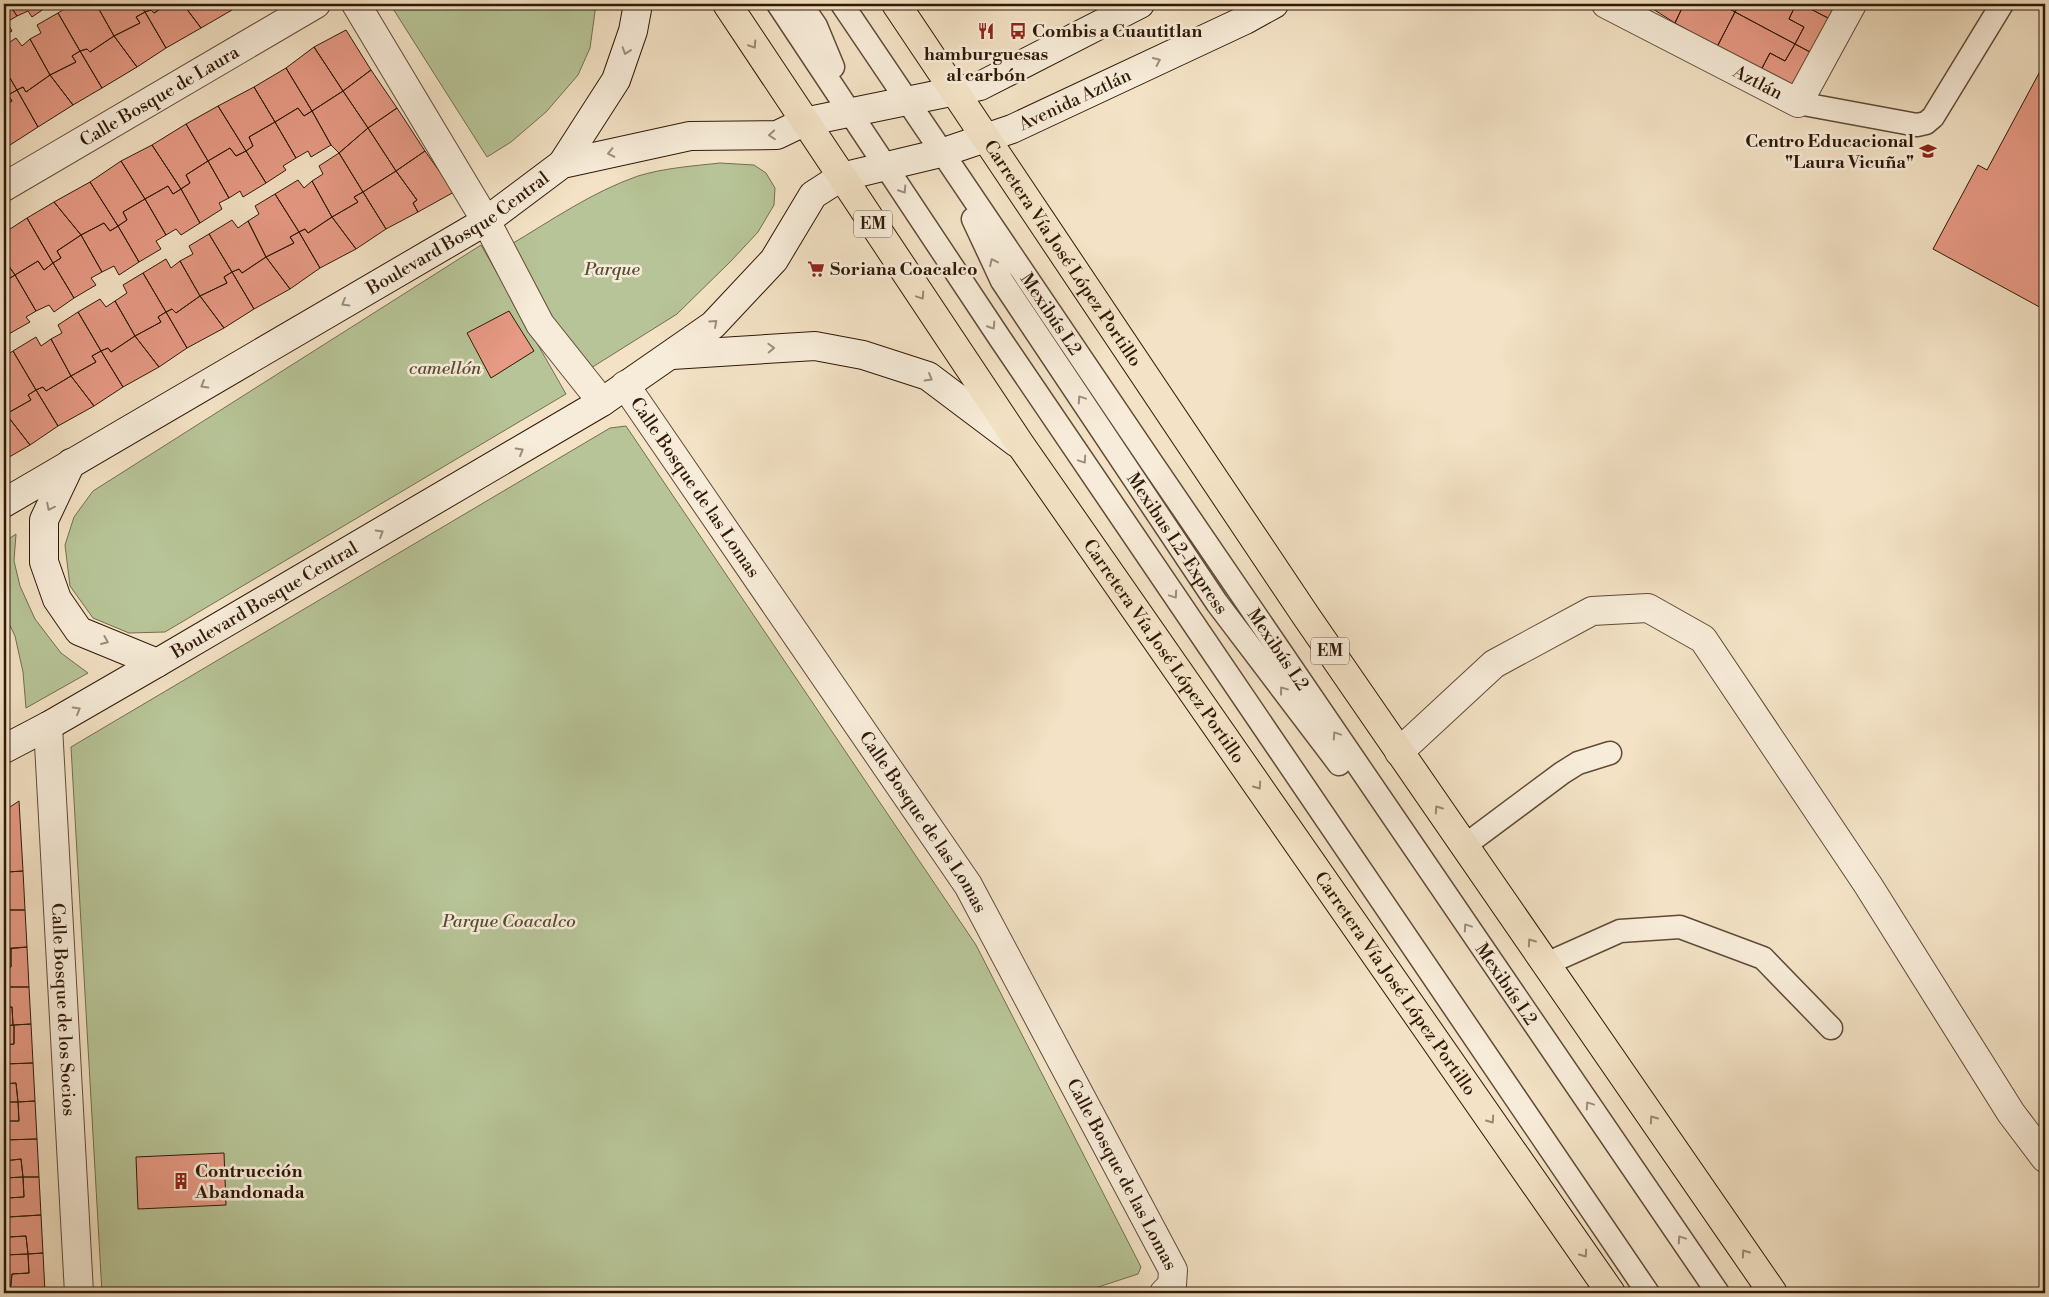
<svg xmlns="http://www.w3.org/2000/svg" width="2049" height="1297" font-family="'Libre Bodoni',serif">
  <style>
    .green { fill: #b7c497; stroke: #746e4f }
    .building { fill: #e79a85; stroke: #301907 }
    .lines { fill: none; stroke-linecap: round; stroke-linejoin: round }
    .lane-casing { stroke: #614b36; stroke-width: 25 }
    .street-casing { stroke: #614b36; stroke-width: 30 }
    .secondary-casing { stroke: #301907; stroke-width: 30 }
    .primary-casing { stroke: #301907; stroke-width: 30 }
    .lane { stroke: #f7ecd9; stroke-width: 22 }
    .street { stroke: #f7ecd9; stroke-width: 28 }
    .secondary { stroke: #f7ecd9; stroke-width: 28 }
    .primary { stroke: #f3e2c5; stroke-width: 28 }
    .oneway { stroke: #9b8870 }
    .oneway2 { stroke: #9d8d7a }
    .labels { text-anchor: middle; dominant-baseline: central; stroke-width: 5; stroke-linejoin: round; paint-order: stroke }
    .shield { fill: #f7ecd9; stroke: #6c5846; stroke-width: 1 }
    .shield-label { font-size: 16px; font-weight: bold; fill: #301907 }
    .poi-label { font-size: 18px; font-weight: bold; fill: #301907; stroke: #f7ecd9; text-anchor: start }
    .street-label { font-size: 18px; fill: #301907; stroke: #f7ecd9 }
    .park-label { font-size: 18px; font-style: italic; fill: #584c32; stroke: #f7ecd9 }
  </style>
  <rect width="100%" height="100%" fill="#f3e2c5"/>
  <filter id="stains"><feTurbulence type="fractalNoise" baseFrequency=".004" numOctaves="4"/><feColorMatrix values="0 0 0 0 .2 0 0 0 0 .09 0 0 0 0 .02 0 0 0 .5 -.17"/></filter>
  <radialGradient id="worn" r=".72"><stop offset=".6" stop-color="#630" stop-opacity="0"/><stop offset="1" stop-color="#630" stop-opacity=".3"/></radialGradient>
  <path class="green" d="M 390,4 L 596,4 L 590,48 L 578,75 L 546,112 L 511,142 L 487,157 Z
    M 720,163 L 754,165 L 766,173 L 775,188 L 774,205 L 758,232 L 731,261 L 677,314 L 591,368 L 553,325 L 510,245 C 552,220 592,192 638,176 C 664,168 693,166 720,163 Z
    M 481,245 L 566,394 L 165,632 L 129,633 L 93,618 L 70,586 L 65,545 L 74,517 L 93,491 Z
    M 626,426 L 976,945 L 1141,1267 L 1138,1274 L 1080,1293 L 102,1293 L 71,747 L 610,428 Z
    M 16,534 L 14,561 L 20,586 L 35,619 L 61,653 L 88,673 L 26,708 L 23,672 L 15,636 L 4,613 L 4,542 Z"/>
  <path class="building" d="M 4,4 L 9,4 L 17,16 L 7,22 L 12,31 L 4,35 Z
    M 9,4 L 51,4 L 32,17 L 28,11 L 17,16 Z
    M 72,4 L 83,4 L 85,7 L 91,4 L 96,4 L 114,36 L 90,52 L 87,49 L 80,51 L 58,13 Z
    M 96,4 L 139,4 L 145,12 L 136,17 L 140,23 L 114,36 Z
    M 139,4 L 168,4 L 154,13 L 151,10 L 145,12 Z
    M 168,4 L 183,4 L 201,28 L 166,48 L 145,12 L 151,10 L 154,13 Z
    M 183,4 L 229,4 L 232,10 L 201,28 Z
    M 1645,4 L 1680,4 L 1683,6 L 1675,23 Z
    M 1680,4 L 1721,4 L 1735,12 L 1717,47 L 1675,23 L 1683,6 Z
    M 1721,4 L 1740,4 L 1735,12 Z
    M 1740,4 L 1796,4 L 1789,19 L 1804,27 L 1795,44 L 1735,12 Z
    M 1796,4 L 1801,4 L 1828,18 L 1810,52 L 1795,44 L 1804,27 L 1789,19 Z
    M 1801,4 L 1836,4 L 1828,18 Z
    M 145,12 L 166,48 L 137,67 L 114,36 L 140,23 L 136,17 Z
    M 1735,12 L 1795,44 L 1785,61 L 1770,53 L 1761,70 L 1717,47 Z
    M 58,13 L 80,51 L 72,56 L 76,62 L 50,75 L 30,39 L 41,33 L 37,25 Z
    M 346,30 L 371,70 L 343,91 L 314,47 Z
    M 114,36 L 137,67 L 102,88 L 80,51 L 87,49 L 90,52 Z
    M 16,38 L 22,46 L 30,39 L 50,75 L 26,92 L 23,87 L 17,90 L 4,68 L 4,46 Z
    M 1795,44 L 1810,52 L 1792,86 L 1761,70 L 1770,53 L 1785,61 Z
    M 314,47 L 343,91 L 312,111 L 286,68 Z
    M 80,51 L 102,88 L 73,105 L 50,75 L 76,62 L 72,56 Z
    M 2045,62 L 2045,310 L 1933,249 L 1978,165 L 1987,170 Z
    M 4,68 L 17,90 L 8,95 L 12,101 L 4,105 Z
    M 286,68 L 312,111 L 304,116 L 298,108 L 275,122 L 254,87 Z
    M 371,70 L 397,108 L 368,128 L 343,91 Z
    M 50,75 L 73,105 L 38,127 L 17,90 L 23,87 L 26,92 Z
    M 254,87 L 275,122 L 249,137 L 253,146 L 246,151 L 218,106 Z
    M 17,90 L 38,127 L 10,145 L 4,137 L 4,105 L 12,101 L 8,95 Z
    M 343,91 L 368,128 L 339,153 L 331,145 L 312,111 Z
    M 218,106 L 246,151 L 236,156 L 230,148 L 208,161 L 186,124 Z
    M 298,108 L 304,116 L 312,111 L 331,145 L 311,157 L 308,151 L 296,158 L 275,122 Z
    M 397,108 L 425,151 L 396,171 L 368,128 Z
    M 275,122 L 296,158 L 283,166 L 286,170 L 266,183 L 246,151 L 253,146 L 249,137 Z
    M 186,124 L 208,161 L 186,175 L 190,183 L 181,189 L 152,145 Z
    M 368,128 L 396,171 L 363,192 L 339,153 Z
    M 152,145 L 181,189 L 173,194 L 168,186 L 145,199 L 121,161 Z
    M 230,148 L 236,156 L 246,151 L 266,183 L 243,197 L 240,191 L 229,198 L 208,161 Z
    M 425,151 L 454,192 L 418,212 L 413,203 L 417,200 L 396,171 Z
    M 339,153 L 363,192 L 354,197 L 358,202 L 332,217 L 312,181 L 323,174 L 319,166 Z
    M 121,161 L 145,199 L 123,212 L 127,220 L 118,226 L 90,182 Z
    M 208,161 L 229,198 L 219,203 L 222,209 L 200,223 L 181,189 L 190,183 L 186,175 Z
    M 396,171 L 417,200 L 413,203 L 418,212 L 386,229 L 363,192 Z
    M 298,180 L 304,188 L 312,181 L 332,217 L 308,233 L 305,229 L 299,232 L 275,194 Z
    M 90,182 L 118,226 L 110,231 L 104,223 L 81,235 L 54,202 Z
    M 168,186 L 173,194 L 181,189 L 200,223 L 181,235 L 176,229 L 166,235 L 145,199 Z
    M 363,192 L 386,229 L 356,249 L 332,217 L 358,202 L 354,197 Z
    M 275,194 L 299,232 L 290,237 L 294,243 L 266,257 L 248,221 L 259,214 L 255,206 Z
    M 145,199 L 166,235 L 156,241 L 161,249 L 139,262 L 118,226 L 127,220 L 123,212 Z
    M 54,202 L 81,235 L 57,251 L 61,258 L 53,263 L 27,218 Z
    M 332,217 L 356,249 L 320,268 L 299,232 L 305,229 L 308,233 Z
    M 27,218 L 53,263 L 44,270 L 38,261 L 15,275 L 4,259 L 4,233 Z
    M 232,220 L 238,228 L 248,221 L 266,257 L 242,273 L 239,269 L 232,272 L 209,234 Z
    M 104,223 L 110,231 L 118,226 L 139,262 L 119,275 L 114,266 L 102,272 L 81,235 Z
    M 299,232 L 320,268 L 290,289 L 266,257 L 294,243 L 290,237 Z
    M 209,234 L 232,272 L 224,277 L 227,283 L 200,296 L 180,261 L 193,254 L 189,246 Z
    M 81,235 L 102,272 L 91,278 L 96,285 L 74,298 L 53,263 L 61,258 L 57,251 Z
    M 266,257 L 290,289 L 254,309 L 232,272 L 239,269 L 242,273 Z
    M 4,259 L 15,275 L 4,282 Z
    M 166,259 L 171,268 L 180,261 L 200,296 L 176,313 L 172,309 L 166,312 L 143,273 Z
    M 38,261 L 44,270 L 53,263 L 74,298 L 54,312 L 49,305 L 36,311 L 15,275 Z
    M 232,272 L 254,309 L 224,328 L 200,296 L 227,283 L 224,277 Z
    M 143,273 L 166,312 L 158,317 L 161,322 L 135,336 L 115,301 L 127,293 L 123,285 Z
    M 15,275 L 36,311 L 26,317 L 30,322 L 7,335 L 4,329 L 4,282 Z
    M 200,296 L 224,328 L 187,348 L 166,312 L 172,309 L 176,313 Z
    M 100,299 L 106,307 L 115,301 L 135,336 L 111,352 L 108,348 L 101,351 L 78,312 Z
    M 509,311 L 534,351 L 491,378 L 467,333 Z
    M 78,312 L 101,351 L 92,356 L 96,362 L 71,376 L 51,339 L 62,333 L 58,325 Z
    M 166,312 L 187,348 L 159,367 L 135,336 L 161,322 L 158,317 Z
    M 135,336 L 159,367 L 123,387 L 101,351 L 108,348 L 111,352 Z
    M 36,337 L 41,346 L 51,339 L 71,376 L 46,391 L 43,387 L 36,390 L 13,351 Z
    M 13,351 L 36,390 L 28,395 L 31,400 L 6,414 L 4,409 L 4,357 Z
    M 101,351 L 123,387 L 94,406 L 71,376 L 96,362 L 92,356 Z
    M 71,376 L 94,406 L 58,426 L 36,390 L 43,387 L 46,391 Z
    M 36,390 L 58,426 L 30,445 L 6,414 L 31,400 L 28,395 Z
    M 6,414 L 30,445 L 4,460 L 4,416 Z
    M 19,801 L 23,871 L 7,872 L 8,891 L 4,891 L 4,811 Z
    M 23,871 L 25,910 L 4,910 L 4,891 L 8,891 L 7,872 Z
    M 4,910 L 25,910 L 27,947 L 9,949 L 9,930 L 4,930 Z
    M 4,930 L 9,930 L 9,949 L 4,949 Z
    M 27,947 L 29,987 L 4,987 L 4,967 L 11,967 L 11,948 Z
    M 11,948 L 11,967 L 4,967 L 4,949 Z
    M 4,987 L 29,987 L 31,1024 L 13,1025 L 12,1007 L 4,1007 Z
    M 4,1007 L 12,1007 L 13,1025 L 4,1026 Z
    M 31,1024 L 33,1063 L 4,1064 L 4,1045 L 14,1044 L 14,1025 Z
    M 14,1025 L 14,1044 L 4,1045 L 4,1026 Z
    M 33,1063 L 35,1101 L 18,1102 L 16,1083 L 4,1084 L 4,1064 Z
    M 16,1083 L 18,1102 L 4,1102 L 4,1084 Z
    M 35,1101 L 37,1139 L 4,1140 L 4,1121 L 19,1121 L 18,1102 Z
    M 4,1102 L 18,1102 L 19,1121 L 4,1121 Z
    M 37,1139 L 39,1177 L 23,1177 L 21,1159 L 4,1161 L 4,1140 Z
    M 4,1153 L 4,1161 L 21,1159 L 23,1177 L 4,1178 Z
    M 224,1153 L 226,1205 L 138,1209 L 136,1157 Z
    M 23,1177 L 24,1197 L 7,1198 L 8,1217 L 4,1217 L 4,1178 Z
    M 23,1177 L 39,1177 L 41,1215 L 8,1217 L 7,1198 L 24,1197 Z
    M 41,1215 L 43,1253 L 28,1254 L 26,1236 L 9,1237 L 8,1217 Z
    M 4,1217 L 8,1217 L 9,1237 L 26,1236 L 28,1254 L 4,1255 Z
    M 43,1253 L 45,1293 L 10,1293 L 12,1274 L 29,1273 L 28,1254 Z
    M 28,1254 L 29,1273 L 12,1274 L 10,1293 L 4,1293 L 4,1255 Z"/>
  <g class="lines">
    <g class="lane-casing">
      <g id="lane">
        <path d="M 778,4 L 1001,340 L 1648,1293"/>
        <path d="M 801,4 L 816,26 L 833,67"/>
        <path id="s1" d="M 842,4 C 1132,435 1424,865 1718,1293"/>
        <path d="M 1798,103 L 1917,125 L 1926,123 L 1933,117 L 2002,4"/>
        <path id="s2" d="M 973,219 L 1002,281 L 1217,603 L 1339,764"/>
        <path d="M 1464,846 L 1562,773 L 1578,763 L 1610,753"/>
        <path d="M 1546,964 L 1620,931 L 1680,927 L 1763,958 L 1831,1028"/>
      </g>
    </g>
    <g class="street-casing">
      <g id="street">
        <path d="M 356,4 L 486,221 L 540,324 L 602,402"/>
        <path id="s3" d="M 1606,4 L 1798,103 L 1852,4"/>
        <path id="s4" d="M 4,187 L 316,4"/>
        <path id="s5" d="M 625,385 L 968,885 L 1173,1270 L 1172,1285 L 1164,1293"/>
        <path id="s6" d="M 48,726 L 79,1293"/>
        <path d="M 1399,752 L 1494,664 L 1592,611 L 1648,608 L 1703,639 L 1868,885 L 2011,1113 L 2045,1158"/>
      </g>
    </g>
    <g class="secondary-casing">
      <g id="secondary">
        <path d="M 562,164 L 616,80 L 633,31 L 638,4"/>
        <path d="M 672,355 L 815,346 L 863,355 L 928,376 L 1017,443"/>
        <path d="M 71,463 L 44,520 L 44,562 L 57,599 L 79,631 L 157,663"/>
        <path id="s7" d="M 4,503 L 486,221 L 562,164 L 690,136 L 777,135 L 804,122 L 980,86 L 1140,4"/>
        <path id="s8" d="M 4,749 L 48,726 L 157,663 L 602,402 L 713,325 L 774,260 L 813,195 L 841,177 L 941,153 L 1012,129 L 1245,20 L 1274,4"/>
      </g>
    </g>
    <g class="primary-casing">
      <g id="primary">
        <path id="s9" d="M 727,4 L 1020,444 L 1611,1293"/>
        <path id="s10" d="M 896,4 L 1306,616 L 1773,1293"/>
      </g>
    </g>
    <use href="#lane" class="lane"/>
    <use href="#street" class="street"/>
    <use href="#secondary" class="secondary"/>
    <use href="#primary" class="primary"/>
  </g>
  <defs><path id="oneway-chevron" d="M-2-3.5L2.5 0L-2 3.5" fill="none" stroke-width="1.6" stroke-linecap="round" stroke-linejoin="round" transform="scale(1.25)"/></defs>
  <g class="oneway">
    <use href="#oneway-chevron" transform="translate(753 45) rotate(57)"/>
    <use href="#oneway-chevron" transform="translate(921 296) rotate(56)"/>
    <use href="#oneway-chevron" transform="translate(1258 786) rotate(55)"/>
    <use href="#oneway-chevron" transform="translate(1438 809) rotate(-125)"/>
    <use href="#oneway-chevron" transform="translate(1531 942) rotate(-125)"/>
    <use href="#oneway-chevron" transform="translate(1653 1119) rotate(-125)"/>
    <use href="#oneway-chevron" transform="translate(1491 1120) rotate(55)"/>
    <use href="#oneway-chevron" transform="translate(1745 1253) rotate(-125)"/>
    <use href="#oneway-chevron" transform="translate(1584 1254) rotate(55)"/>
  </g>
  <g class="oneway2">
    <use href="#oneway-chevron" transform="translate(626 51) rotate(109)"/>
    <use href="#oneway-chevron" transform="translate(1157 61) rotate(-25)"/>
    <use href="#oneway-chevron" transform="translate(772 135) rotate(175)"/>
    <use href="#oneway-chevron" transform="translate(611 153) rotate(168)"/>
    <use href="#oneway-chevron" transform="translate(903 190) rotate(57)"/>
    <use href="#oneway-chevron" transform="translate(993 262) rotate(-115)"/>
    <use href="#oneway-chevron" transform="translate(345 303) rotate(150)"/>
    <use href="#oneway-chevron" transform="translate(714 323) rotate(-42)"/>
    <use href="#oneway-chevron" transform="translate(992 326) rotate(57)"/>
    <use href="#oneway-chevron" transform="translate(771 348) rotate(-2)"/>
    <use href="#oneway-chevron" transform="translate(929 378) rotate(30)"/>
    <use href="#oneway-chevron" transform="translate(204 385) rotate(150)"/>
    <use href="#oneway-chevron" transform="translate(1081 399) rotate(-124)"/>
    <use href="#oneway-chevron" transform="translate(520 451) rotate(-30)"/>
    <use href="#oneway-chevron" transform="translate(1083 460) rotate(56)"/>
    <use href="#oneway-chevron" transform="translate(50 507) rotate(116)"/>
    <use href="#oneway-chevron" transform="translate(380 533) rotate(-30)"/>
    <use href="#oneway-chevron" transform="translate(1174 595) rotate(56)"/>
    <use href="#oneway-chevron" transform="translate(105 641) rotate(23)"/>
    <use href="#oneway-chevron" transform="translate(1283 690) rotate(-127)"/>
    <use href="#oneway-chevron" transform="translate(77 710) rotate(-30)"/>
    <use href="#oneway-chevron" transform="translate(1336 735) rotate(-124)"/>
    <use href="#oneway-chevron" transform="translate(1467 927) rotate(-124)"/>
    <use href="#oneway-chevron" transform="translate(1589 1105) rotate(-124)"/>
    <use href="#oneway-chevron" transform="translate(1681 1239) rotate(-124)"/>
  </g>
  <defs>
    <g id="restaurant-bare" transform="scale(1.35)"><path d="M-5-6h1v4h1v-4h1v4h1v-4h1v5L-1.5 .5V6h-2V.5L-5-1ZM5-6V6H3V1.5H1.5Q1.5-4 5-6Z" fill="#8f2418" stroke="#f7ecd9" stroke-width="2.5" paint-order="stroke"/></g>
    <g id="bus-bare" transform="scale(1.35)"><path d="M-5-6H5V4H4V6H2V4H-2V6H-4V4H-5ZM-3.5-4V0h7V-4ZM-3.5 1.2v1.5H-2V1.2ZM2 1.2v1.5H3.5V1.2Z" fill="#8f2418" stroke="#f7ecd9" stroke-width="2.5" paint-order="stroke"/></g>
    <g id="school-bare" transform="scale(1.35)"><path d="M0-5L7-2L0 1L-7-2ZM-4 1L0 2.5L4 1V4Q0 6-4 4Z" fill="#8f2418" stroke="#f7ecd9" stroke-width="2.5" paint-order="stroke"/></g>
    <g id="supermarket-bare" transform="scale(1.35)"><path d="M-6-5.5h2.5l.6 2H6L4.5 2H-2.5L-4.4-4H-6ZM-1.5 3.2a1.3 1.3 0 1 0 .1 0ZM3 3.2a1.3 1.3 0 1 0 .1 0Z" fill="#8f2418" stroke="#f7ecd9" stroke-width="2.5" paint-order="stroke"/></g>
    <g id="building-bare" transform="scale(1.35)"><path d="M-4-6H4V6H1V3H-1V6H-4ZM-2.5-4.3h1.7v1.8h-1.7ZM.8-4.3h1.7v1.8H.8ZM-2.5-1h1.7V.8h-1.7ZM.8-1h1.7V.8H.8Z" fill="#8f2418" stroke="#f7ecd9" stroke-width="2.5" paint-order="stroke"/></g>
  </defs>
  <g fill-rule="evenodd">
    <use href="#restaurant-bare" x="986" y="31"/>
    <use href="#bus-bare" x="1018" y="31"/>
    <use href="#school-bare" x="1928" y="151"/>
    <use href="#supermarket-bare" x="816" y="269"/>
    <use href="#building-bare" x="181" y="1181"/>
  </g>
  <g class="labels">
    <g class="shield">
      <rect x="854" y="210.5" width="38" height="27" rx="4"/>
      <rect x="1311" y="637.5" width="38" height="27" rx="4"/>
    </g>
    <g class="shield-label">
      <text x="873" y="224">EM</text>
      <text x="1330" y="651">EM</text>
    </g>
    <g class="poi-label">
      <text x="1032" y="31">Combis a Cuautitlan</text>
      <text x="986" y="54" text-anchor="middle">hamburguesas<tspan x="986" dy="21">al carbón</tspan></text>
      <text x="1914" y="141" text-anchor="end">Centro Educacional<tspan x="1914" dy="21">"Laura Vicuña"</tspan></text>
      <text x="830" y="269">Soriana Coacalco</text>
      <text x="195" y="1171">Contrucción<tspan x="195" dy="21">Abandonada</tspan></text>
    </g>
    <g class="street-label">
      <text stroke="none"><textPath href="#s3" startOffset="171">Aztlán</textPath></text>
      <text stroke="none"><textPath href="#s4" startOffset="180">Calle Bosque de Laura</textPath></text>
      <text stroke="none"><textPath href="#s8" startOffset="1272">Avenida Aztlán</textPath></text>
      <text stroke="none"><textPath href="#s7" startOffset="528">Boulevard Bosque Central</textPath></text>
      <text stroke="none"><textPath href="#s10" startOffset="300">Carretera Vía José López Portillo</textPath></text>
      <text stroke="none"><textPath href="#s1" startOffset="374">Mexibús L2</textPath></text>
      <text stroke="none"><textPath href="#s5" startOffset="124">Calle Bosque de las Lomas</textPath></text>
      <text stroke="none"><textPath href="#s2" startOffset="384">Mexibus L2-Express</textPath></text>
      <text stroke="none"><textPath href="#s8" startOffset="300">Boulevard Bosque Central</textPath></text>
      <text stroke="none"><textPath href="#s1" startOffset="779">Mexibús L2</textPath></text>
      <text stroke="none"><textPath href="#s9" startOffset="781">Carretera Vía José López Portillo</textPath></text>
      <text stroke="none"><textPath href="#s5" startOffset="529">Calle Bosque de las Lomas</textPath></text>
      <text stroke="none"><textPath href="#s9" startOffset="1186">Carretera Vía José López Portillo</textPath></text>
      <text stroke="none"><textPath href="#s1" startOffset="1184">Mexibús L2</textPath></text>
      <text stroke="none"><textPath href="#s6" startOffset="284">Calle Bosque de los Socios</textPath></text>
      <text stroke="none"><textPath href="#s5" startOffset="934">Calle Bosque de las Lomas</textPath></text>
    </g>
    <g class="park-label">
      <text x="612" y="269">Parque</text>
      <text x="445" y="368">camellón</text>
      <text x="509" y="921">Parque Coacalco</text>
    </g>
  </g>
  <rect width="2049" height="1297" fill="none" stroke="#f3e2c5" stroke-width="20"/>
  <rect x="5" y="5" width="2039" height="1287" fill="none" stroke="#301907" stroke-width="2.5"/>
  <rect x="10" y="10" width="2029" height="1277" fill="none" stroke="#301907"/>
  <rect width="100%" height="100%" filter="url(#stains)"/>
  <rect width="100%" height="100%" fill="url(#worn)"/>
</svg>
